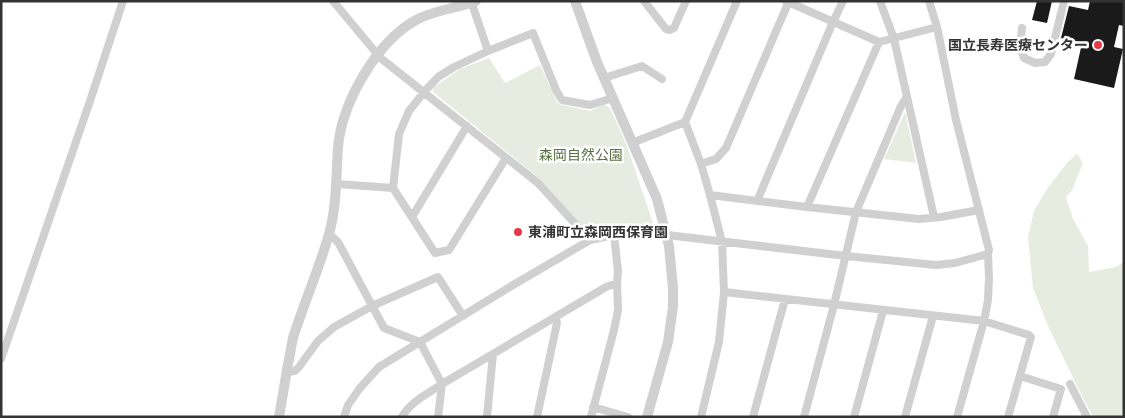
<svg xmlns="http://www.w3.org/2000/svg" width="1125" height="418" viewBox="0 0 1125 418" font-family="'Archivo Narrow','Noto Sans JP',sans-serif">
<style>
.green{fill:#e6ecdf}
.building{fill:#1a1a1a}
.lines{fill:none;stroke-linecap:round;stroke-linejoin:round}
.minor{stroke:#d0d0d0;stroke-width:8}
.tertiary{stroke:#d0d0d0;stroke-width:10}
.poi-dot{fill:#e63946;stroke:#fff;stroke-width:2}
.labels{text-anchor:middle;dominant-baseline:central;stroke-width:5;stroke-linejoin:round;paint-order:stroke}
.poi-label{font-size:14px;font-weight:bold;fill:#333;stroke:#fff;text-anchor:end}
.park-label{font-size:14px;fill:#56703f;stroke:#fff}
</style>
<rect width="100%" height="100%" fill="#fff"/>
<path class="green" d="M489 58 505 83 540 65 558 104 590 111 604 104 610 108 627 146 653 223 648 228 627 227 606 230 590 234 539 178 433 92V88L460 69Z
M905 112 916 163 884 159Z
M1077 154 1083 163 1072 190 1066 197 1073 219 1088 246 1089 272 1116 267 1124 262V417H1093L1078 388 1048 326 1033 288 1028 237 1034 211 1047 189 1067 163Z"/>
<path class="building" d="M1037 1H1052L1047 23 1032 20Z
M1090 1H1124V26L1119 25 1114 47 1123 49 1114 88 1074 79 1082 43 1061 38 1069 6 1088 10Z"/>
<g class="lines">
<path class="minor" d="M333 1 378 55
M471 1 488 51
M644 1 666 29 670 30 674 28 686 1
M737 1 685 122 701 164 710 195 722 242 724 292 984 321 1029 335 1031 337 1008 417
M786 1 879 42
M880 1 894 39 934 217
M929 1 937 27 956 120 989 250 988 254 989 278 988 300 984 321 957 417
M1022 28 1020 46 1024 58 1035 63 1045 62 1051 54 1064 1
M378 56 538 183 590 240
M604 78 642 66 662 79
M632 143 685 122
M506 158 449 250 435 253 393 188 399 134 409 111 424 92 438 77 454 67 488 51 533 33 556 90 562 100 590 105 613 98
M701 164 716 159 726 148 789 1
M337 184 393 188
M710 195 807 207 919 219 941 217 979 210
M757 201 833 22 843 1
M807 207 879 42 937 27
M412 217 467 126
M329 234 338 242 384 328 420 342 442 384 438 417
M1 359 89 104 123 1
M287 372 295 371 299 367 318 341 334 327 372 306 438 277 463 316
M1020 376 1061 389 1053 417
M1070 384 1087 417
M593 407 628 417
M344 417 348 405 360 388 379 367 513 285 590 240 614 235 639 233 667 235 846 256 936 265 955 263 988 254
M402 417C410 402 429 393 442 384L606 287 617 283 618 271 614 235
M487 417 493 354
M537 417 557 323 555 317
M591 417 614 330 618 310 617 283
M701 417 719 342 724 292
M753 417 785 299
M804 417 834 305 856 212 901 106 906 98
M854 417 883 311
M905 417 933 316"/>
<path class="tertiary" d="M575 1 597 62 657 199 669 246 673 288V307L668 342 647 417
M279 417C282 399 285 382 288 364 290 356 291 347 293 338 304 303 319 269 329 234 337 206 336 176 338 147 342 103 377 40 418 19 436 10 457 8 476 1"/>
</g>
<g class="poi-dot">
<circle cx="1098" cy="45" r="5"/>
<circle cx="518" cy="232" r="5"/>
</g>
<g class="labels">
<g class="poi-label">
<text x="1088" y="45">国立長寿医療センター</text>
<text x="528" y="232" text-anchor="start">東浦町立森岡西保育園</text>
</g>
<g class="park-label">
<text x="581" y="155">森岡自然公園</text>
</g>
</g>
<rect width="1125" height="418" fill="none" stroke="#333333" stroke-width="5"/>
</svg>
